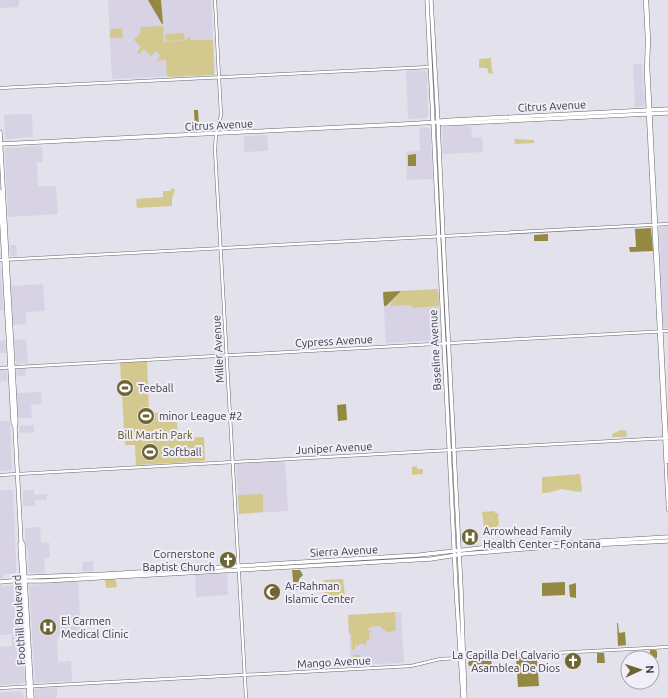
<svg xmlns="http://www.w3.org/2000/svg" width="668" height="698" viewBox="0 0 668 698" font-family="Ubuntu,sans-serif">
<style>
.built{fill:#d7d3e5}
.green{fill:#d3c98f}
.water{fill:#958841}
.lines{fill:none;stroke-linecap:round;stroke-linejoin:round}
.minor-casing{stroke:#68676f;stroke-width:3.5}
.major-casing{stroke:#68676f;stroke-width:4.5}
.minor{stroke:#fff;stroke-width:2.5}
.major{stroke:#fff;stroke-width:3.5}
.labels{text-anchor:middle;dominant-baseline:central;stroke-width:4;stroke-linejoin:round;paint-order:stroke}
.street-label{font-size:11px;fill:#3b3a3e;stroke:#f0eef9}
.poi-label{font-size:11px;fill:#3b3a3e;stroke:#f0eef9;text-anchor:start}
.park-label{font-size:11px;fill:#595019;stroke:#f0eef9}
</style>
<rect width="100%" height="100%" fill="#e3e1eb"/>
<path class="built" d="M0 0H19V7L0 8Z
M108 0H211L215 74 112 79Z
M633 64H641L642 65 645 105 643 107H635Z
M425 70 427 72 428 116 426 118 408 119 406 71Z
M16 114H30L32 116 33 137 7 139 5 138 4 115Z
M471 125 472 138 482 137 483 152 443 154 442 130 445 127Z
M419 127 430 128 433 179 407 180 406 152 420 151Z
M267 135 268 151 244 152V136Z
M42 146 43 162 37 163 38 186H56L58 214 8 217 5 150 6 148Z
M666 226 668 227V328H665L663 326 659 229 660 227Z
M10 245H16L17 256H12L10 255Z
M0 263 4 310 0 311Z
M43 284 45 311 26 312V324L13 325 11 286Z
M438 289 441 338 439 340 386 343 383 292Z
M26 339 28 363 16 364 14 340Z
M5 340 6 353H0V341Z
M26 368V376H16L17 369Z
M0 370 7 371V381L0 382Z
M41 392 42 404 31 405 32 418H18L16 393Z
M0 421H10L12 469 11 470 0 471Z
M34 425V432L20 433 19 426Z
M285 461 288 511 239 514 236 464Z
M0 490H13L16 560V572L14 574H6L3 577 0 578Z
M23 490H34V495L47 494V500H35V506H23Z
M40 527 41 543 49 542 50 558H44L45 573H31L29 572 28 550 25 544V528Z
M93 561V571H83L82 562Z
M227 573 228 595 196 597 195 575Z
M78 581 81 634 57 637 58 662 71 661 72 681 35 683 29 585Z
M18 585 25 683 0 685V647L12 646 11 634 0 635V586Z
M401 612 404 663 351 665 348 615Z
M57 687V698H34L35 689Z
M20 691 23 693 24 698H0V692Z"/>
<path class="green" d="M163 26 164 42 187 40V38L190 37V39L192 40H213L214 75 167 77 166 60 157 61 160 56 157 51 155 52 151 56 144 49 139 54 137 52 141 47 134 40 140 33 141 27Z
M122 28 123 38H110V29Z
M184 33 185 40 166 41 165 34Z
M491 58 492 71 494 73 489 74 487 68H479V59Z
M514 139 534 140V143L515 144Z
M172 188 175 190 172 199V206L137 208 136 199 163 197V191H170Z
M438 289 439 306 413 308 410 305 390 306 392 303 391 302 401 291Z
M147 361 149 413 176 412 178 438 204 437 205 461 136 465 135 445H125L120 362Z
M621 430 627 431 626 437H612V434Z
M417 466V469H423V474L412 475V467Z
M580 474 582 490 581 492C578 492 562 489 561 489 554 491 551 493 542 493V477Z
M263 494V512L239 514 238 495Z
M495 511V513H498L499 524 495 529 484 528 482 512Z
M114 579 116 581 117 587 106 588 105 580Z
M343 579 345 596 324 597 323 582 324 580Z
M395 612 396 631 387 632 379 626 370 627 367 631 368 632 371 629V632L369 633V638H372V639H369L366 642V646L364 644H359V646H356L355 643V649L352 650 351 634H349L348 615Z
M353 655H360L361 664H353Z"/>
<path class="water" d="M148 0H161L163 24H162Z
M194 110H198L199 128H195Z
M416 154V166H408V155Z
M651 228 653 251 630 252 629 247H636L635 229Z
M548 234V241H534V235Z
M401 291 386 306H384L383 292Z
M346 404 347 420 338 421 337 405Z
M292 570H300L303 575 299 579 300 589 294 590Z
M565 582V595L542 596V583Z
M576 583V598L570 597 569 585Z
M617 623H618L619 633 625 632 626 645 618 646Z
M650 650H655L657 651V658H650Z
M597 653H604L605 663H597Z
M543 656 545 659H537L539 686 518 687 516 657Z
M491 659 492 666 485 669 481 665 469 666 468 663 470 660Z"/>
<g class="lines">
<g class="minor-casing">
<path id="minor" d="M215 0 221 115 216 134 215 150 246 698
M645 0 647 41 646 74 668 510
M647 0 649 41 648 64 668 462
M0 88 430 67
M0 260 668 224
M0 368 668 331
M0 475 668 438
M0 688 411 666 440 659 668 647"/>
</g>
<g class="major-casing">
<path id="major" d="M427 0 456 588 463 698
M431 0 438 122 443 236 461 588 465 698
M438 122 442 124 668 113
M0 132 16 422 15 428 21 541 23 544 32 698
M0 144 405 124 438 122 441 121 453 120 668 109
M0 191 13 422 15 427
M21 541 20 544 29 698
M22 580 25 581H44L431 559 463 554 549 547 668 541
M0 582 22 580 25 577H31L107 574 419 555 481 548 668 537"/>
</g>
<use href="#minor" class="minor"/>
<use href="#major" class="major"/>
</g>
<defs>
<g id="stadium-disc" transform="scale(0.9)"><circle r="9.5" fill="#6e6532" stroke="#f0eef9"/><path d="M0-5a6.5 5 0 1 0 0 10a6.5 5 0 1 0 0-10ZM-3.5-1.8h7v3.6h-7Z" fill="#fff"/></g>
<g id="hospital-disc" transform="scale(0.9)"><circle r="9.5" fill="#6e6532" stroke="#f0eef9"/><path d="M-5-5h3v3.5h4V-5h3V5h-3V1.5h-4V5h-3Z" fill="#fff"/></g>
<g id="church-disc" transform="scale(0.9)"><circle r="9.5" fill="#6e6532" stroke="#f0eef9"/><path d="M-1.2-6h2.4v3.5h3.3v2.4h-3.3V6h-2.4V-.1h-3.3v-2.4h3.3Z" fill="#fff"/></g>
<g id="mosque-disc" transform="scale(0.9)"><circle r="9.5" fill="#6e6532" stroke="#f0eef9"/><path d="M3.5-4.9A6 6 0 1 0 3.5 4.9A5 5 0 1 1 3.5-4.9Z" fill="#fff"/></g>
</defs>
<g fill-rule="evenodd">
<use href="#stadium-disc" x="125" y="388"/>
<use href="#stadium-disc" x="146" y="416"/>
<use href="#stadium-disc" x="150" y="452"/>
<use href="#hospital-disc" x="470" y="537"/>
<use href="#church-disc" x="228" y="560"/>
<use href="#mosque-disc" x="272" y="592"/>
<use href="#hospital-disc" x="48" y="627"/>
<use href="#church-disc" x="573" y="661"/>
</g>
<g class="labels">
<g class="street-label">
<text transform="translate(552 106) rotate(-3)">Citrus Avenue</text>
<text transform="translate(219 125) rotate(-3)">Citrus Avenue</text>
<text transform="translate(334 341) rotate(-3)">Cypress Avenue</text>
<text transform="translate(218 349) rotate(-93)">Miller Avenue</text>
<text transform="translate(435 350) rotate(-93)">Baseline Avenue</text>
<text transform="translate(334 448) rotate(-3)">Juniper Avenue</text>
<text transform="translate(344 551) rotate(-3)">Sierra Avenue</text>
<text transform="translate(19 620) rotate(-93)">Foothill Boulevard</text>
<text transform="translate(334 662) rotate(-3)">Mango Avenue</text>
</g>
<g class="poi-label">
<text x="138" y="388">Teeball</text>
<text x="159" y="416">minor League #2</text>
<text x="163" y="452">Softball</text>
<text x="483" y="531">Arrowhead Family<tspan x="483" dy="13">Health Center - Fontana</tspan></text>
<text x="215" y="554" text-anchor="end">Cornerstone<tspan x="215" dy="13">Baptist Church</tspan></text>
<text x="285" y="586">Ar-Rahman<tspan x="285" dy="13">Islamic Center</tspan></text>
<text x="61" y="621">El Carmen<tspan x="61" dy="13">Medical Clinic</tspan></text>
<text x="560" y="655" text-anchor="end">La Capilla Del Calvario<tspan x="560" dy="13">Asamblea De Dios</tspan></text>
</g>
<g class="park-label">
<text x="155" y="435">Bill Martin Park</text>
</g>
</g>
<g transform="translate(640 670) rotate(87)"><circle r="19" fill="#f0eef9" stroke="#a8a6ae"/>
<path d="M0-3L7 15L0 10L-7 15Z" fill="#6e6532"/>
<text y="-6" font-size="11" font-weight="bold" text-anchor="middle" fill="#3b3a3e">N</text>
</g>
</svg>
